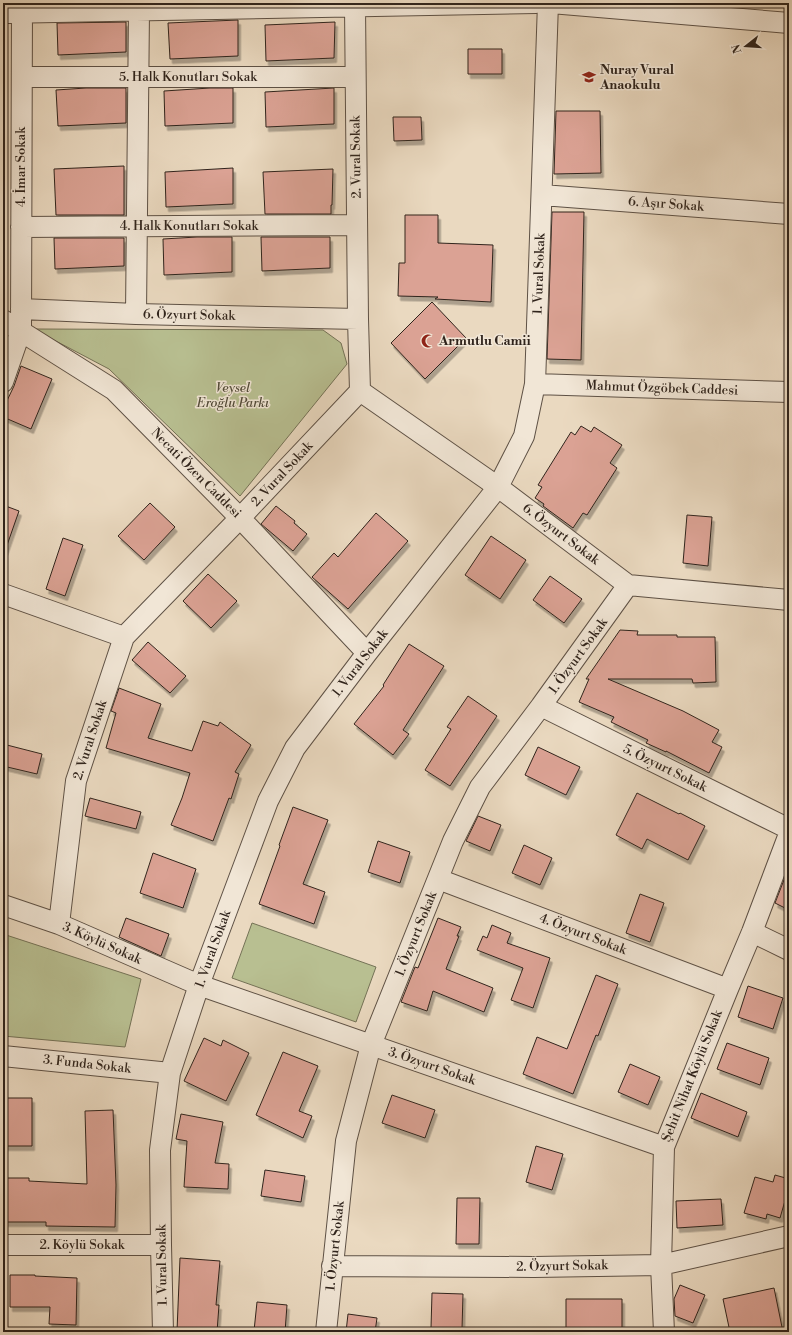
<svg xmlns="http://www.w3.org/2000/svg" width="792" height="1335" viewBox="0 0 792 1335" font-family="'Libre Bodoni',serif">
<style>
.green{fill:#b8bf91;stroke:#747256}
.building{fill:#dba294;stroke:#30241c;filter:url(#shadow)}
.lines{fill:none;stroke-linecap:round;stroke-linejoin:round}
.minor-casing{stroke:#5e5145;stroke-width:22}
.minor{stroke:#f1e6d6;stroke-width:20}
.labels{text-anchor:middle;dominant-baseline:central;stroke-width:3;stroke-linejoin:round;paint-order:stroke}
.poi-label{font-size:13px;font-weight:bold;fill:#30241c;stroke:#f1e6d6;text-anchor:start}
.street-label{font-size:13px;fill:#30241c;stroke:#f1e6d6}
.park-label{font-size:13px;font-style:italic;fill:#524b39;stroke:#f1e6d6}
</style>
<defs>
<filter id="shadow"><feDropShadow dx="2.5" dy="4.5" stdDeviation="0" flood-color="#0004"/></filter>
</defs>
<rect width="100%" height="100%" fill="#ead9c0"/>
<filter id="stains"><feTurbulence type="fractalNoise" baseFrequency=".005" numOctaves="4"/><feColorMatrix values="0 0 0 0 .2 0 0 0 0 .09 0 0 0 0 .02 0 0 0 .5 -.17"/></filter>
<radialGradient id="worn" r=".72"><stop offset=".6" stop-color="#630" stop-opacity="0"/><stop offset="1" stop-color="#630" stop-opacity=".3"/></radialGradient>
<path class="green" d="M33 329 323 330 341 343 347 364 240 496 109 369Z
M252 923 376 967 356 1022 232 978Z
M3 934 141 979 125 1047 3 1036Z"/>
<path class="building" d="M238 20V56L170 59 168 23Z
M126 22V52L58 55 57 23Z
M335 22 334 58 266 61 265 25Z
M468 49H502V74H468Z
M86 88H126V123L58 126 56 90Z
M210 88H233V123L165 126 164 91Z
M334 88V124L266 127 265 92Z
M556 111H600L601 173 554 174Z
M393 117H421L422 140 394 141Z
M124 166V215H56L54 169Z
M233 168V204L166 207 165 172Z
M333 169 332 205H331V214H265L263 172Z
M552 212H584L581 360 547 359Z
M405 215H438V243L493 245 491 302 435 299 438 297 398 296 399 263H405Z
M197 237H232V272L164 275 163 239Z
M261 237H330V268L262 271Z
M54 238H124V266L55 269Z
M432 302 466 338 425 379 391 343Z
M21 366 52 379 31 429 3 417V409L14 386Z
M581 426 591 432 594 427 622 445 610 463 617 468 587 515 583 513 573 528 543 506 544 504 535 498 542 487 538 485 571 432 575 435Z
M150 503 175 527 144 560 118 536Z
M3 505 19 511 5 551 3 550Z
M276 506 295 521 294 523 307 534 293 551 261 524Z
M376 513 408 541 348 609 312 577 334 553 338 557Z
M687 515 712 517 708 566 683 563Z
M491 536 526 560 500 599 465 575Z
M63 538 83 545 65 596 46 589Z
M208 574 237 601 211 628 183 601Z
M550 576 582 599 564 623 533 600Z
M620 630 638 631 637 635H677V637H715L716 682 693 683 692 679H608L683 711 719 730 712 742 722 747 709 773 666 751V752L646 743 648 740 611 722 614 717 579 702 589 679H586Z
M148 642 186 676 170 693 132 660Z
M409 644 444 666 403 730 409 734 393 755 354 724 384 686 383 685Z
M119 688 161 704 148 738 192 751 203 721 218 726 220 722 251 745 235 772 239 774 231 799 229 798 213 841 171 825 182 798 190 773 106 748 116 713 111 711Z
M468 696 497 716 450 786 425 770 451 729 447 727Z
M3 744 42 754 37 774 3 766Z
M538 747 580 767 566 795 525 775Z
M637 793 679 814 680 813 705 826 688 860 647 839 642 849 616 835Z
M90 798 141 812 136 829 85 816Z
M293 807 328 820 303 884 325 892 314 924 259 904 280 846 279 845Z
M478 816 501 825 490 851 466 841Z
M378 841 410 852 400 883 368 872Z
M524 845 552 858 540 885 512 873Z
M153 853 196 869 183 908 140 893Z
M789 867V910L775 903Z
M640 894 664 903 650 942 626 933Z
M126 918 169 934 161 956 119 937Z
M438 918 461 927 457 936H459L446 969 493 988 484 1012 433 991 427 1011 401 1002 415 967 418 968Z
M492 925 511 933 507 943 550 958 533 1008 511 1000 523 968 477 950 483 936 487 938Z
M596 975 618 984 598 1036 596 1035 573 1094 523 1074 537 1037 567 1049Z
M748 986 783 998 773 1029 738 1017Z
M204 1038 221 1046 223 1040 249 1053 226 1101 184 1081Z
M727 1043 769 1058 760 1085 717 1069Z
M283 1052 318 1066 299 1111 312 1116 303 1138 256 1115Z
M630 1064 660 1077 648 1105 618 1092Z
M701 1093 747 1112 738 1137 691 1118Z
M392 1095 435 1110 425 1138 382 1123Z
M4 1098H32V1146H4Z
M113 1110 116 1185 115 1227 46 1226V1222H4V1178H29V1181L87 1184 85 1111Z
M181 1114 223 1122 215 1163 229 1164 228 1189 184 1187 187 1141 176 1139Z
M536 1146 563 1154 552 1190 526 1182Z
M265 1170 305 1176 301 1202 261 1196Z
M775 1175 789 1179V1187L780 1218 767 1214 766 1219 744 1213 755 1177 773 1182Z
M457 1198H480L479 1244H456Z
M721 1199 723 1225 677 1228 676 1201Z
M180 1258 220 1261 216 1305H219L217 1332 177 1331Z
M10 1275H35V1276L77 1278 76 1325 49 1324 50 1307H10Z
M680 1285 705 1295 693 1323 675 1316 674 1299Z
M774 1288 783 1332H730L723 1299Z
M432 1293 463 1294 462 1329 431 1328Z
M566 1299H622V1329H566Z
M257 1302 287 1305 285 1332 254 1331Z
M348 1314 377 1318 375 1332H346Z"/>
<g class="lines">
<g class="minor-casing">
<path id="minor" d="M551 3 789 23
M3 13 536 3
M22 77H355
M542 195 789 214
M21 227 357 225
M21 309 136 314 358 319
M136 314 139 10
M3 320 114 390 240 518 367 653
M3 382 21 330 22 3
M535 384 789 392
M360 391 498 487 628 585 789 600
M3 594 124 637
M541 706 789 829
M438 879 728 989
M3 905 59 924 199 985 664 1147
M59 924 76 781 124 637 240 518 360 391 358 319 355 6
M752 932 789 950
M3 1056 170 1073
M3 1245H161
M332 1266 534 1267 661 1265 789 1236
M163 1332 161 1245 160 1150 170 1073 199 985 268 801 295 748 367 653 498 487 524 436 535 384 548 3
M326 1332 346 1141 371 1045 453 841 480 787 541 706 628 585
M664 1332 661 1265 664 1147 728 989 752 932 789 834"/>
</g>
<use href="#minor" class="minor"/>
</g>
<defs>
<g id="school-bare" transform="scale(1.08)"><path d="M0-5L7-2L0 1L-7-2ZM-4 1L0 2.5L4 1V4Q0 6-4 4Z" fill="#8f2418" stroke="#f1e6d6" stroke-width="2.5" paint-order="stroke"/></g>
<g id="mosque-bare" transform="scale(1.08)"><path d="M3.5-4.9A6 6 0 1 0 3.5 4.9A5 5 0 1 1 3.5-4.9Z" fill="#8f2418" stroke="#f1e6d6" stroke-width="2.5" paint-order="stroke"/></g>
</defs>
<g fill-rule="evenodd">
<use href="#school-bare" x="589" y="77"/>
<use href="#mosque-bare" x="428" y="341"/>
</g>
<g class="labels">
<g class="poi-label">
<text x="600" y="70">Nuray Vural<tspan x="600" dy="15">Anaokulu</tspan></text>
<text x="439" y="341">Armutlu Camii</text>
</g>
<g class="street-label">
<text x="188" y="77">5. Halk Konutları Sokak</text>
<text transform="translate(356 157) rotate(-91)">2. Vural Sokak</text>
<text transform="translate(21 167) rotate(-90)">4. İmar Sokak</text>
<text transform="translate(666 204) rotate(4)">6. Aşır Sokak</text>
<text x="189" y="226">4. Halk Konutları Sokak</text>
<text transform="translate(539 274) rotate(-88)">1. Vural Sokak</text>
<text transform="translate(189 315) rotate(1)">6. Özyurt Sokak</text>
<text transform="translate(662 388) rotate(2)">Mahmut Özgöbek Caddesi</text>
<text transform="translate(196 473) rotate(45)">Necati Özen Caddesi</text>
<text transform="translate(282 474) rotate(-47)">2. Vural Sokak</text>
<text transform="translate(561 534) rotate(37)">6. Özyurt Sokak</text>
<text transform="translate(578 656) rotate(-54)">1. Özyurt Sokak</text>
<text transform="translate(360 663) rotate(-52)">1. Vural Sokak</text>
<text transform="translate(90 740) rotate(-72)">2. Vural Sokak</text>
<text transform="translate(665 768) rotate(26)">5. Özyurt Sokak</text>
<text transform="translate(416 934) rotate(-68)">1. Özyurt Sokak</text>
<text transform="translate(583 934) rotate(21)">4. Özyurt Sokak</text>
<text transform="translate(102 943) rotate(24)">3. Köylü Sokak</text>
<text transform="translate(213 949) rotate(-70)">1. Vural Sokak</text>
<text transform="translate(87 1064) rotate(6)">3. Funda Sokak</text>
<text transform="translate(432 1066) rotate(19)">3. Özyurt Sokak</text>
<text transform="translate(692 1076) rotate(-68)">Şehit Nihat Köylü Sokak</text>
<text x="82" y="1245">2. Köylü Sokak</text>
<text transform="translate(335 1246) rotate(-84)">1. Özyurt Sokak</text>
<text transform="translate(162 1265) rotate(-91)">1. Vural Sokak</text>
<text transform="translate(562 1266) rotate(-1)">2. Özyurt Sokak</text>
</g>
<g class="park-label">
<text x="233" y="388">Veysel<tspan x="233" dy="15">Eroğlu Parkı</tspan></text>
</g>
</g>
<rect width="792" height="1335" fill="none" stroke="#ead9c0" stroke-width="16"/>
<rect x="4" y="4" width="784" height="1327" fill="none" stroke="#30241c" stroke-width="2"/>
<rect x="8" y="8" width="776" height="1319" fill="none" stroke="#30241c"/>
<g transform="translate(746 46) rotate(253)" stroke="#f1e6d6" stroke-width="3" paint-order="stroke">
<path d="M0-3L7 15L0 10L-7 15Z" fill="#30241c"/>
<text y="-6" font-size="11" font-weight="bold" text-anchor="middle" fill="#30241c">N</text>
</g>
<rect width="100%" height="100%" filter="url(#stains)"/>
<rect width="100%" height="100%" fill="url(#worn)"/>
</svg>
